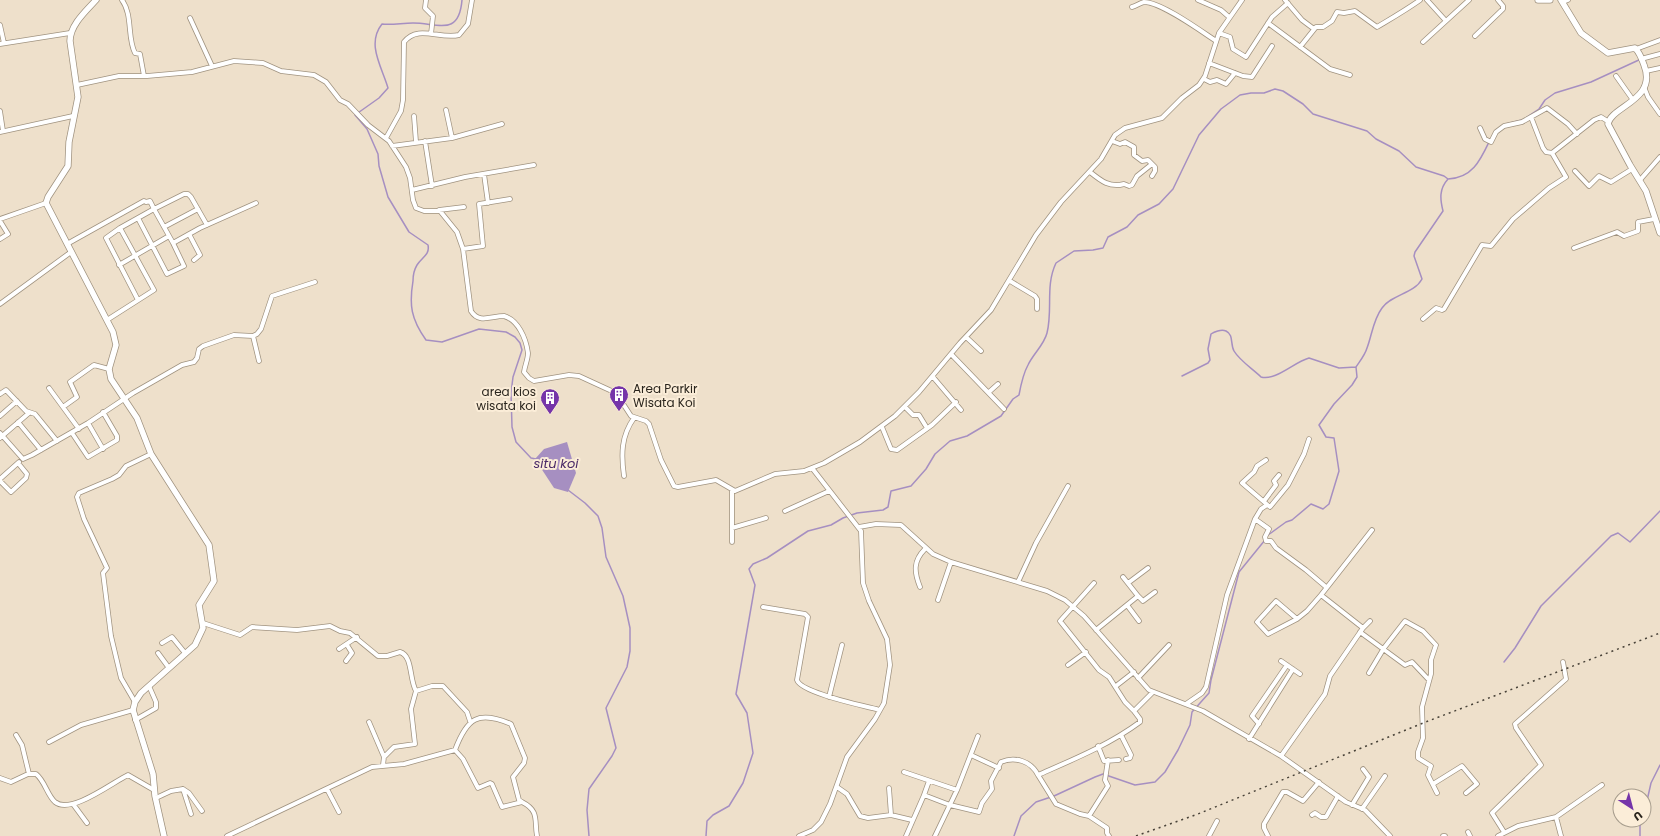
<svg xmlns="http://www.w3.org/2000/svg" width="1660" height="836" viewBox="0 0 1660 836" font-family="Poppins,sans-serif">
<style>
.water{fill:#a68fc1}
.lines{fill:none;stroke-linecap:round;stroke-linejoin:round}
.stream{stroke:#a68fc1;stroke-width:1.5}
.street-casing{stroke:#a09380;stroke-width:5.5}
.secondary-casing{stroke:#a09380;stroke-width:7}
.street{stroke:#fff;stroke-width:4}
.secondary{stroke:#fff;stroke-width:5.5}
.rail{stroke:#494339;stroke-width:1.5;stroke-dasharray:2 4;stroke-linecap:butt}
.labels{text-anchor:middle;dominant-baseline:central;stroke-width:4;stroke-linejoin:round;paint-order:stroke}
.poi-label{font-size:12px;fill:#2a251d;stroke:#fbedd8;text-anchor:start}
.water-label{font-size:13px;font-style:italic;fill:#4b2b68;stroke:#fbedd8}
</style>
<rect width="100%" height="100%" fill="#eee0cb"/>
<path class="water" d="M567 442 576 473 568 492 554 488 535 459 544 449Z"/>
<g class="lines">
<path class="stream" d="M462 0C459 37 438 23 413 23 402 23 393 25 382 24 366 44 382 67 388 88L379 98 355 115 367 129 378 154 379 166 388 197 409 232 428 245C430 255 422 257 417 265 414 270 413 275 413 281 409 305 411 319 426 340L442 342 479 329 506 332 515 337 520 343 522 350 513 377 511 393 512 427 516 442 531 458 536 459
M1527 117 1539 109 1545 100 1555 93 1591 82 1641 59
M1506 124 1522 120
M1182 376 1208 363 1210 360 1208 349 1211 334C1214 332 1221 329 1226 331 1234 335 1230 344 1234 351 1240 361 1253 369 1261 377 1276 381 1294 362 1309 358L1339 368 1356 367C1360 361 1365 355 1367 348 1372 335 1373 320 1382 308 1392 294 1414 294 1422 279L1414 256 1415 252 1443 211C1440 199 1439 189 1448 179 1472 178 1480 161 1489 142
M568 490 585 503 598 516 602 528 606 557 623 596 630 628V651L627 667 606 708 616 748 612 756 589 789 587 810 589 836
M1268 535 1286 522 1292 520 1311 504 1323 509 1329 504 1339 471 1334 438 1326 437 1319 425 1334 404 1352 385 1357 377 1356 367
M1504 662 1515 648 1541 606 1611 536 1618 533 1630 542 1660 511
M1644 814 1651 783 1660 765
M706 836 707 821 713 815 729 806 743 783 753 753 747 713 736 694 755 585 749 569 753 564 767 558 808 531 831 525 843 518 857 513 883 510 888 507 891 491 911 486 926 469 935 454 950 441 967 436 1001 416 1013 399 1019 395C1021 384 1023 374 1028 365 1033 354 1044 345 1047 333 1053 309 1045 286 1056 263L1074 251 1093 250 1103 248 1108 237 1127 227 1138 215 1159 204 1173 189 1199 135 1221 109 1240 95 1251 93H1264L1275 89 1283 91 1303 104 1313 114 1367 131 1376 139 1399 151 1416 167 1444 176 1448 179
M1014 836 1021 816 1036 802 1054 796 1095 777 1103 774 1135 785 1155 782 1165 772 1178 750 1190 725 1192 712 1209 693 1211 680 1239 572 1265 540
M1640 836V826L1642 820"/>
<g class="street-casing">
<path id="street" d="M122 0C133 15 127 38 135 53L140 54 144 76
M426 0 425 8 433 16 431 34
M1198 0 1221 10 1229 17
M1285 0 1302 20 1314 29
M1427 0 1446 21
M1563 2 1568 0
M1132 7C1136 6 1140 3 1144 2 1161 2 1201 31 1216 41
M190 18 212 66
M1268 23 1330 69 1350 75
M0 25 4 43
M1219 33 1230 37 1233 49 1246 57 1272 17 1288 3
M1475 36 1503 9V6L1498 0
M1423 42 1469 0
M0 44 70 33
M1300 47 1316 27H1323L1332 21 1337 12 1344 13 1355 11 1377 27C1392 18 1406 10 1420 0
M1636 49 1660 40
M1641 59 1660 54
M1209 63 1243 76 1252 77 1272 46
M1646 71 1660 68
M1616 76 1633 100
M1204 79 1210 82 1217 80 1226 84 1235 73
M77 85 119 76H147L192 72 234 61 263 63 281 71 314 75 326 82 340 100 348 104 368 125 389 141 406 167 410 178 413 200 416 208 424 211H440L457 232 463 249 471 311C479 324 491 316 504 316 518 320 526 338 528 353 528 359 525 365 524 372L529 378 534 381 569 375 579 376 616 393 631 416 646 421 649 424 661 460 674 486 678 487 716 480 735 491 775 474 804 471 824 463 860 442 895 416 919 392 960 343 991 310 1036 235 1061 202 1101 159 1115 135 1125 128 1162 118 1182 98 1199 85 1205 76 1219 33 1242 0
M1644 87 1648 97 1660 114
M446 110 452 138
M0 111 3 131
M414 116 416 142
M1531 117 1543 148 1546 152 1552 153
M1480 128 1485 139 1491 142 1496 132 1504 126 1522 122 1547 108 1568 124 1577 134
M0 132 73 116
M386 138 401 111 403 100 404 42C418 24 440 40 459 35L468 24 472 0
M425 141 432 186
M1112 141 1120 144 1125 142 1134 147V155L1142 161 1148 160 1155 167V171L1152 176
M392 146 452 138 502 124
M1575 171 1589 186 1599 176 1611 182 1632 169
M1090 172C1101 181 1110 188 1124 184L1129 186 1132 185 1137 176 1152 164
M484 174 488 203
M1640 180 1660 157
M412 190 465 177 534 165
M439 210 464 207
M138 218 167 274 184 266 173 243
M0 219 46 203
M0 221 8 234 0 239
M164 227 198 209
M120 228 106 238 138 300
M189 234 200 255 194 260
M67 244 144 201 146 202 150 201 154 209 184 194H188L191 197 207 225
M1574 248 1617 232 1624 236 1638 231V222L1654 219
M463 249 483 246 479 204 510 199
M119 265 169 236
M1010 281 1035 296 1037 299V309
M0 304 71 252
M1423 319 1436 308 1442 310 1444 309 1482 245 1491 246 1513 219 1549 188 1566 177 1552 153 1594 120 1601 117 1609 122
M107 320 154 290 120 228 154 209 173 243 200 228 256 203
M253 336 259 361
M966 337 981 351
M951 354 1004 409
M933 377 961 410
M49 388 79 429
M989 392 998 384
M0 394 6 390 26 411 35 414 57 441
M63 407 77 397 70 382 94 365 109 369
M905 407 913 415H919L927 428
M0 416 17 401
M18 422 41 450
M88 423 103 449
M882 427 891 449 897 450 932 425 956 402
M0 433 23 459 32 455 88 423 133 393 182 365 194 362 197 358 199 349 203 346 234 335 253 336 257 334 261 329 272 296 315 282
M72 433 88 457 117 440V436L103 412
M0 438 29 413
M1266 460 1257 466 1254 472 1242 483 1270 507 1288 485 1304 454 1309 439
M624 476C621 455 621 436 634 418
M0 479 19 462
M0 481 11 492 26 478 27 474 18 463
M1264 501 1276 485 1274 481 1279 475
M785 511 829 491
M1255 519 1269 529 1265 537 1266 541H1271L1276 548 1306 570 1326 587
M859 527 876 524 901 525 933 554 951 562 1047 591 1065 600 1084 616 1149 690 1203 711 1281 756 1346 802 1365 810 1390 836
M732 528 766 518
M732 542V491
M1018 582 1036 543 1068 486
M1094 583 1060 621 1099 670 1109 677 1125 702 1134 711
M1128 583 1148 568
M920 587C914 572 913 561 925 549
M1138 596 1143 601 1155 592
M938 600 951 562
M1127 605 1139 621
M763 607 805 614 808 617 797 680C801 693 865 706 880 710
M1297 619 1276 601 1257 622 1268 634 1297 619 1307 611 1321 595
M203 623 240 635 252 627 297 630 330 626 340 631 350 633 378 656H387L400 652C413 656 409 679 416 691L432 686H443L467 712 470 721
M1363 628 1370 621
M1096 630 1138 596 1123 577
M1360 632 1405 665 1412 662 1429 680
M162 643 172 637 185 653
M339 649 357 637
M158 653 169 668
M346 661 352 653 347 645
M1281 661 1300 674
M1068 665 1086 652
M1369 673 1384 648 1405 621 1423 631 1436 645 1431 660V674L1422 707 1423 738 1418 752V758L1431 766 1428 775 1437 793
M1138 678 1169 645
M1116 686 1134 672
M829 697 842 645
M135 702 121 678 111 636 103 573 107 568 84 519 77 497 79 493 112 479 119 475 126 466 151 454
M1186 704 1202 693 1206 687 1227 595 1255 519 1261 509 1267 505
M135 720 156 708V702L149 686
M369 722 384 757 383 765
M1259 724 1252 716 1287 665
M16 735 22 745 29 774
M1121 735 1131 755 1130 758 1126 759
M1249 739 1293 669
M49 742 81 725 133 710
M1098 746 1104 761 1119 760
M455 750C467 718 478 710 511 724L525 758 524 763 513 777 519 800 522 802
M971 755 999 768
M1281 756 1325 694 1330 676 1363 628 1321 595 1372 530
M384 757 394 747 415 744 411 709 416 691
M904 772 957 790
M1038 775 1056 804 1080 814 1089 816 1107 828V833L1109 836
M0 778 11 782 28 774H36C45 781 47 795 55 802 71 815 113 782 128 775L154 790
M1433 784 1462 766 1477 784 1466 793
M837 787 847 794 860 816 868 818 891 815 912 820
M889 788 891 815
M183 789 189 793 202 811
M327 789 339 812
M924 795 929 781
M156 798 171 791 183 789 191 814
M73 804 87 823
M1352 805 1369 777 1363 769
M1362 809 1385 776
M1312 815 1315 813 1321 817H1326L1338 796
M1089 816 1108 786 1105 780 1108 760
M1556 817 1561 836
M1468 832 1470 836
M1504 832 1492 813 1541 765 1516 728 1515 724 1566 679 1563 662
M227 836 372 767 404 764 455 750 463 759 478 788 490 783 492 784 502 807 522 802C540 811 534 821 537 836
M799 836 813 830 821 822 830 804 847 757 875 719 884 703 890 665 887 639 869 601 863 583 861 531 812 468
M906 836 924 795 950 805 979 812 982 803 992 789 991 781 1001 762C1015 756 1031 761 1038 775 1072 760 1109 745 1140 722V719L1134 711 1153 692
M935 836 957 790 978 736
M1209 836 1217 821
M1268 836 1264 828V824L1283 792H1287L1303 801 1319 782
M1443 836H1445
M1498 836 1518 826 1556 817 1602 785"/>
</g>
<g class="secondary-casing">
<path id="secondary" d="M96 0C86 11 70 25 70 41L78 97 69 142 68 166 48 197 46 203 113 332 116 345 109 369 111 379 137 418 151 454 209 545 214 581 199 605 203 628 195 645 141 693 135 702 133 710 153 774 155 796 164 836
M1538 0H1550
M1561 0 1581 33 1608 53 1635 48C1639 52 1642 59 1644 65 1658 100 1611 106 1608 124L1630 165 1646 191 1660 233"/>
</g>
<use href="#street" class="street"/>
<use href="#secondary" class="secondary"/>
<path class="rail" d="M1136 836 1198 814 1423 723 1660 633"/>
</g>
<defs>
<g id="building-pin" transform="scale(1)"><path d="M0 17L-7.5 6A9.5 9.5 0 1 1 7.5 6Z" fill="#7534a9" stroke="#fbedd8"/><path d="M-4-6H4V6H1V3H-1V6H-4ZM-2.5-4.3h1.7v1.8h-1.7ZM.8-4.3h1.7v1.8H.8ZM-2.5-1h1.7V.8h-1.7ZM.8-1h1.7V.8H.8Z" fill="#fff"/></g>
</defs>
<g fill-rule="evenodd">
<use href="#building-pin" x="619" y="395"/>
<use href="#building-pin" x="550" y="398"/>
</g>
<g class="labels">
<g class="poi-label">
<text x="633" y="388">Area Parkir<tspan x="633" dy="14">Wisata Koi</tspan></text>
<text x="536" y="391" text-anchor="end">area kios<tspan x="536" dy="14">wisata koi</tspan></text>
</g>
<g class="water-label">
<text x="556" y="463">situ koi</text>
</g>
</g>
<g transform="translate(1632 808) rotate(144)"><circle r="19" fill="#fbedd8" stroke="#a79d8d"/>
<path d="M0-3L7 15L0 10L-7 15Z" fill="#7534a9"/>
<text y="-6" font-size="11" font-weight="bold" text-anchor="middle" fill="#2a251d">U</text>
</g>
</svg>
